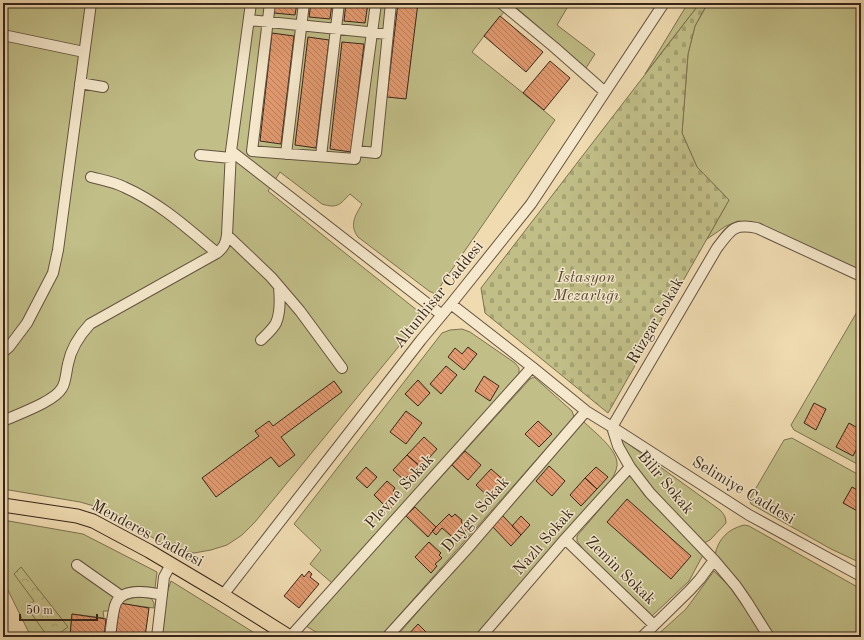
<svg xmlns="http://www.w3.org/2000/svg" width="864" height="640" viewBox="0 0 864 640" font-family="'Old Standard TT',serif">
<style>
.grass{fill:#c1be87;stroke:#7c7251}
.forest{fill:url(#forest-crowns);stroke:#7c7251}
.cemetery{fill:url(#cemetery-stones);stroke:#7c7251}
.building{fill:url(#building-back-hatch);stroke:#36261b}
.lines{fill:none;stroke-linecap:round;stroke-linejoin:round}
.minor-casing{stroke:#645340;stroke-width:12}
.major-casing{stroke:#36261b;stroke-width:15}
.minor{stroke:#f5e8cc;stroke-width:10}
.major{stroke:#f0dbb1;stroke-width:13}
.labels{text-anchor:middle;dominant-baseline:central;stroke-width:3;stroke-linejoin:round;paint-order:stroke}
.park-label{font-size:16px;font-style:italic;fill:#594c36;stroke:#f5e8cc}
.street-label{font-size:16px;fill:#36261b;stroke:#f5e8cc}
</style>
<defs>
<pattern id="forest-crowns" width="20" height="18" patternUnits="userSpaceOnUse"><rect width="20" height="18" fill="#c1be87"/><path d="M2 6a3 3 0 1 1 6 0M12 15a3 3 0 1 1 6 0" fill="none" stroke="#a6a374"/></pattern>
<pattern id="cemetery-stones" width="16" height="16" patternUnits="userSpaceOnUse"><rect width="16" height="16" fill="#c1be87"/><path d="M2 7V4a2 2 0 0 1 4 0v3zM10 15v-3a2 2 0 0 1 4 0v3z" fill="#a6a374"/></pattern>
<pattern id="building-back-hatch" width="6" height="6" patternUnits="userSpaceOnUse"><rect width="6" height="6" fill="#e39a70"/><path d="M-1 5l2 2M0 0l6 6M5-1l2 2" fill="none" stroke="#b97d5b"/></pattern>
</defs>
<rect width="100%" height="100%" fill="#f0dbb1"/>
<filter id="stains"><feTurbulence type="fractalNoise" baseFrequency=".005" numOctaves="4"/><feColorMatrix values="0 0 0 0 .2 0 0 0 0 .09 0 0 0 0 .02 0 0 0 .5 -.17"/></filter>
<radialGradient id="worn" r=".72"><stop offset=".6" stop-color="#630" stop-opacity="0"/><stop offset="1" stop-color="#630" stop-opacity=".3"/></radialGradient>
<path class="grass" d="M3 3H494L504 12 484 36 472 52 523 93 555 120 435 294 429 291 358 237C349 225 355 216 362 204L350 194C340 204 338 209 322 204L280 172 268 191 340 249 418 311 420 317 418 323 255 522 242 535 227 545 211 550 194 553 169 547 101 508 80 502 3 489Z
M511 3H570L557 25 595 54 586 68Z
M688 3H700L645 74Z
M704 3H861V272L756 224 738 221 726 226 707 239 729 200 697 167 682 133 688 54 695 26 707 5Z
M861 305V466L794 430 791 425Z
M462 329 470 332 515 363 519 368V374L332 583 310 564 321 550 294 524 442 333 450 330Z
M534 377 572 411 574 417 380 637H324L306 626 530 379Z
M583 421C594 432 619 450 617 466 616 473 612 478 609 484L475 637H396Z
M620 438 720 510C724 514 726 517 726 523L710 540 704 543 674 513 644 478 631 461Z
M792 438 861 476V563L831 549 751 504 749 500 784 440Z
M630 474 645 496 703 555 689 581 652 616 585 552 577 541V536Z
M3 520 83 534 157 572 155 588C141 586 128 584 117 594 111 600 109 602 110 611H103L104 618 72 614 70 636 77 637H31L3 580Z
M744 525 749 526 861 589V637H773L715 555C718 539 728 529 744 525Z
M714 571 729 586 744 606 763 637H655L686 609Z
M171 581 261 637H161C163 618 164 599 171 581Z
M136 597 151 598 154 603V608L120 604 115 637 118 604 125 600Z"/>
<path class="forest" d="M21 567 68 627 54 637H48L26 606 34 601 14 574Z"/>
<path class="cemetery" d="M700 3H704L707 4 695 26 688 54 682 133 697 167 729 200 608 413 485 313 481 288Z"/>
<path class="building" d="M275 3H297L295 15 274 13Z
M311 3H332L330 19 309 17Z
M346 3H368L365 23 344 21Z
M398 3H418L406 99 387 97Z
M500 16 543 52 526 72 484 36Z
M272 33 294 36 281 144 260 141Z
M308 37 329 40 316 148 295 145Z
M342 42 364 44 351 152 330 149Z
M550 61 570 78 544 110 523 93Z
M468 347 477 354 464 370 448 357 455 348 462 354Z
M446 366 457 375 441 394 430 384Z
M484 376 499 386 490 401 475 391Z
M418 380 430 393 418 406 405 394Z
M334 381 342 392 281 437 295 455 279 467 271 457 216 497 202 478 259 436 255 431 269 421 273 426Z
M814 403 826 409 816 430 804 423Z
M406 411 422 423 406 444 390 432Z
M538 421 552 434 539 447 525 434Z
M849 423 861 430V440L853 456 836 447Z
M424 437 437 449 421 467 407 455Z
M465 451 481 465 468 480 452 465Z
M407 455 421 467 410 478 408 476 404 480 393 470Z
M549 466 565 481 552 496 536 481Z
M366 467 377 477 367 488 356 478Z
M596 467 608 477 597 489 585 478Z
M491 469 507 483 501 489 500 487 496 492 499 494 493 501 476 485Z
M585 478 597 489 581 506 570 495Z
M387 481 395 488 393 491 398 496 394 500 396 502 389 510 374 495Z
M852 487 861 492V513L843 503Z
M627 499 691 556 671 579 607 522Z
M415 507 436 527 428 537 406 516Z
M449 514 452 517 455 514 462 520 461 522 468 528 457 541 442 528 436 535 432 531Z
M502 515 521 535 511 546 492 526Z
M521 516 530 525 521 535 512 526Z
M429 542 441 553 439 555 442 558 435 564 437 566 431 573 415 557Z
M309 571 312 574 310 577 319 584 299 608 284 596 302 574 304 577Z
M120 603 149 608 145 637H115Z
M72 614 106 619 104 637H77L70 636Z
M418 624 431 637H406Z"/>
<g class="lines">
<g class="minor-casing">
<path id="minor" d="M251 3 231 151 442 315
M270 3 252 151 355 159 356 151
M376 3 356 151 376 153 391 3
M501 3 554 47 605 92
M249 20 387 34
M3 35 84 52
M80 83 103 87
M286 154 304 3
M200 155 231 158
M321 156 339 3
M91 177C102 180 114 182 124 187 160 203 187 228 217 253
M227 235 271 277 300 311 342 368
M861 276 757 228C733 223 731 230 717 248L612 427 749 515 861 576
M451 304 532 367 586 411 612 427 618 446 630 467 650 493 714 560 736 586 747 602 769 637
M261 340C266 335 273 329 276 323 281 312 280 298 279 287
M3 352 9 347 27 323 53 273 58 250 91 3
M3 421C18 414 54 402 62 388 66 382 66 372 68 364 71 348 79 336 90 324L217 253C223 248 226 244 227 235L231 151
M565 539 654 625
M77 565 121 596
M223 595 421 340 451 304 531 204 664 3
M110 637C111 629 113 609 116 603 123 587 149 592 162 595
M157 637 164 577 171 564
M290 637 532 367
M387 637 467 549 586 411
M481 637 565 539 630 467
M642 637 690 590 700 579 714 560"/>
</g>
<g class="major-casing">
<path id="major" d="M3 505 77 516 93 521 149 551 223 595 290 637"/>
</g>
<use href="#minor" class="minor"/>
<use href="#major" class="major"/>
</g>
<g class="labels">
<g class="park-label">
<text x="586" y="278">İstasyon<tspan x="586" dy="18">Mezarlığı</tspan></text>
</g>
<g class="street-label">
<text transform="translate(439 295) rotate(-51)">Altunhisar Caddesi</text>
<text transform="translate(656 321) rotate(-60)">Rüzgar Sokak</text>
<text transform="translate(665 483) rotate(50)">Bilir Sokak</text>
<text transform="translate(743 491) rotate(31)">Selimiye Caddesi</text>
<text transform="translate(400 492) rotate(-48)">Plevne Sokak</text>
<text transform="translate(476 515) rotate(-49)">Duygu Sokak</text>
<text transform="translate(147 534) rotate(28)">Menderes Caddesi</text>
<text transform="translate(544 542) rotate(-49)">Nazlı Sokak</text>
<text transform="translate(620 571) rotate(44)">Zemin Sokak</text>
</g>
</g>
<rect width="864" height="640" fill="none" stroke="#f0dbb1" stroke-width="16"/>
<rect x="4" y="4" width="856" height="632" fill="none" stroke="#36261b" stroke-width="2"/>
<rect x="8" y="8" width="848" height="624" fill="none" stroke="#36261b"/>
<path d="M20 614v6h77v-6" fill="none" stroke="#36261b" stroke-width="2"/>
<text x="26" y="614" font-size="12" fill="#36261b" stroke="#f5e8cc" stroke-width="3" paint-order="stroke">50 m</text>
<rect width="100%" height="100%" filter="url(#stains)"/>
<rect width="100%" height="100%" fill="url(#worn)"/>
</svg>
